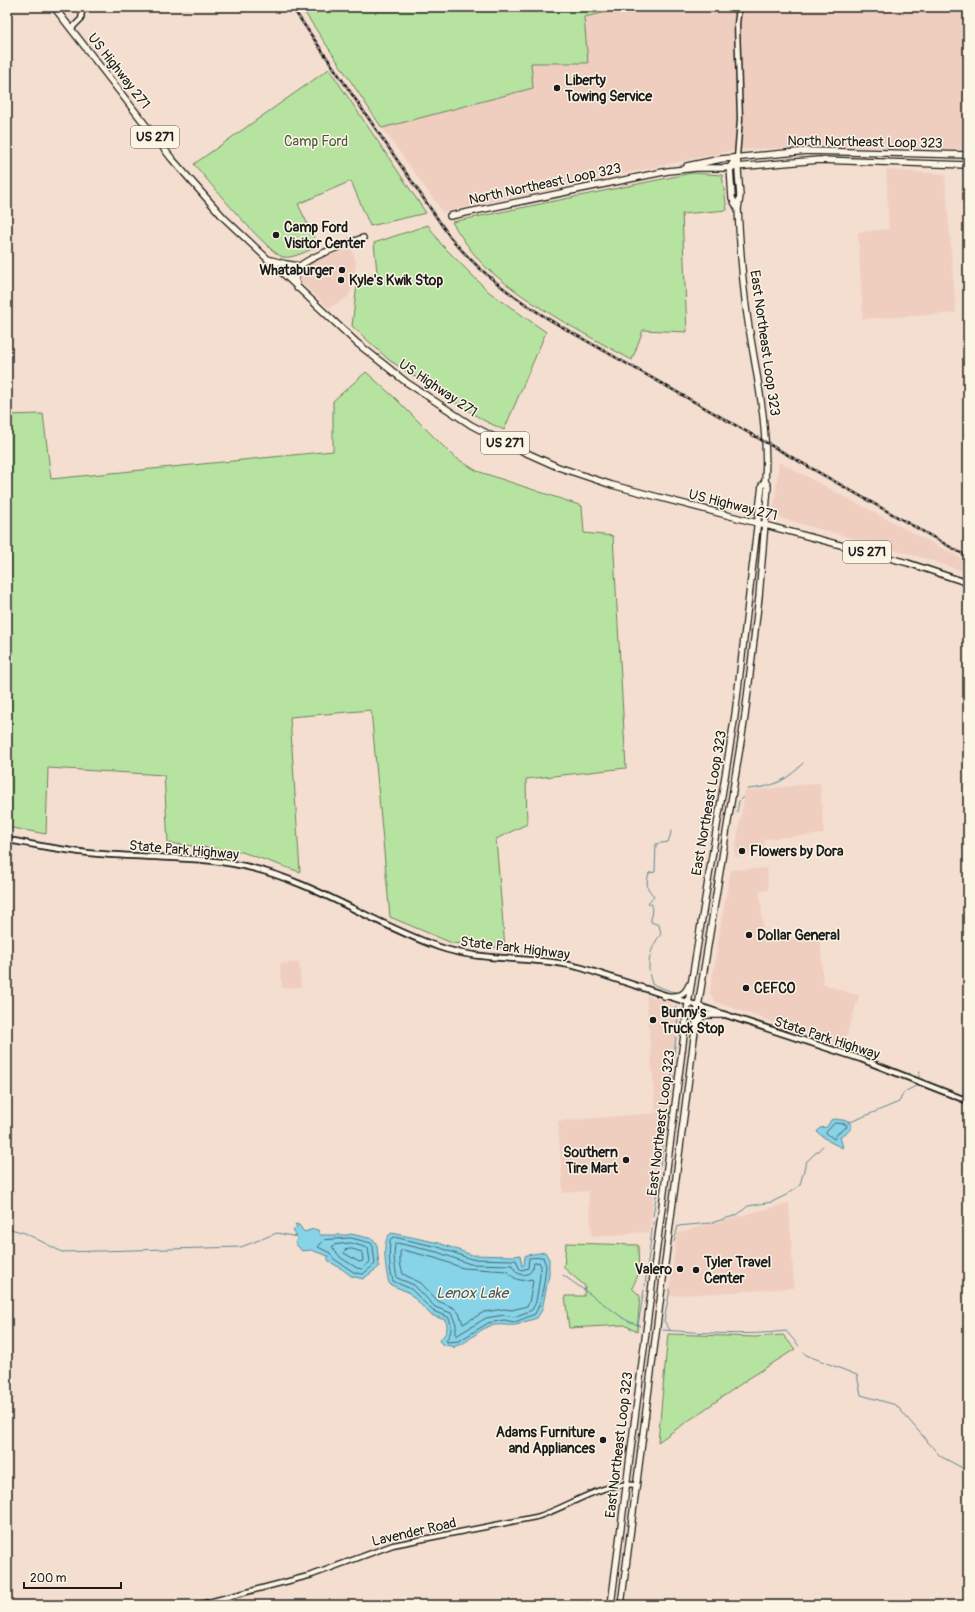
<svg xmlns="http://www.w3.org/2000/svg" width="975" height="1612" viewBox="0 0 975 1612" font-family="Pangolin,sans-serif">
<style>
.built{fill:#efcec0}
.green{fill:#b7e3a1;stroke:#6a805e}
.water{fill:#87d3e8;stroke:#5c8a96}
.lines{fill:none;stroke-linecap:round;stroke-linejoin:round}
.shore{stroke:#47656e;stroke-width:1}
.stream{stroke:#5c8a96;stroke-width:1}
.tertiary-casing{stroke:#1c1c1c;stroke-width:7}
.secondary-casing{stroke:#1c1c1c;stroke-width:8}
.primary-casing{stroke:#1c1c1c;stroke-width:8}
.trunk-casing{stroke:#1c1c1c;stroke-width:8}
.tertiary{stroke:#fcf5e5;stroke-width:4}
.secondary{stroke:#fcf5e5;stroke-width:4.5}
.primary{stroke:#fcf5e5;stroke-width:5}
.trunk{stroke:#fcf5e5;stroke-width:5.5}
.rail-casing{stroke:#1c1c1c;stroke-width:2.5}
.rail{stroke:#fcf5e5;stroke-width:1;stroke-dasharray:3;stroke-linecap:butt}
.poi-dot{fill:#1c1c1c;stroke:#fcf5e5;stroke-width:1.5}
.labels{text-anchor:middle;dominant-baseline:central;stroke-width:3;stroke-linejoin:round;paint-order:stroke}
.shield{fill:#fcf5e5;stroke:#5f5d58;stroke-width:1}
.shield-label{font-size:13px;font-weight:bold;fill:#1c1c1c}
.street-label{font-size:14px;fill:#1c1c1c;stroke:#fcf5e5}
.poi-label{font-size:14px;font-weight:bold;fill:#1c1c1c;stroke:#fcf5e5;text-anchor:start}
.park-label{font-size:14px;fill:#4a5844;stroke:#fcf5e5}
.water-label{font-size:15px;font-style:italic;fill:#415c63;stroke:#fcf5e5}
</style>
<rect width="100%" height="100%" fill="#f4decf"/>
<filter id="ink" filterUnits="userSpaceOnUse"><feTurbulence type="fractalNoise" baseFrequency=".025" numOctaves="2"/><feDisplacementMap in="SourceGraphic" scale="8" xChannelSelector="R" yChannelSelector="G"/><feConvolveMatrix kernelMatrix="1 2 1 2 8 2 1 2 1" color-interpolation-filters="sRGB"/></filter>
<g filter="url(#ink)">
<path class="built" d="M631 7H968V150L826 146 735 150 443 212 382 128 533 88 531 63H540L584 17Z
M886 170 945 174 956 313 863 319 858 232 889 229Z
M351 245 356 263 353 287 348 297 329 308 298 280 297 272 301 269 322 257Z
M779 462 968 562V573L930 560 773 516Z
M820 783 824 834 764 839 766 854 734 857 745 791Z
M767 868 768 890 760 891 764 942 820 936 823 984 859 996 843 1047 716 1002 710 993 721 923 731 870Z
M299 962 301 987 282 988 280 964Z
M646 995 670 1003 677 1009 679 1017 649 1232 592 1237 588 1191 563 1193 558 1121 656 1113Z
M789 1203 794 1288 669 1296 677 1233Z"/>
<path class="green" d="M301 7H631L584 17 588 63H531L533 88 382 128Z
M329 69 426 213 370 226 351 181 298 204 318 246C310 250 292 259 283 257 269 254 207 180 194 164Z
M692 173 722 175 727 210 682 214 687 332 643 330 632 360C583 333 532 307 489 270 476 259 461 237 452 222Z
M428 225 441 244 489 292 546 332 504 430 483 420 389 360 352 326 357 284 377 272 374 243Z
M366 372 395 398 453 456 477 471 582 506 584 533 613 536 626 768 526 779 527 824 496 839 505 948 452 943 390 917 371 710 290 717 300 872 242 852 168 843 164 775 48 768 46 834 7 827V415L43 414 51 479 333 451V401Z
M566 1243 638 1245 639 1273 632 1288 640 1296 637 1332 625 1325 569 1328 565 1296H584L585 1286 564 1268Z
M668 1334 755 1337 783 1335 795 1349 748 1379 658 1442Z"/>
<path class="water" d="M835 1119 849 1121C855 1129 847 1133 840 1136L843 1148 830 1142 817 1132 820 1128 827 1127 831 1120Z
M295 1224 299 1225 304 1232 314 1229 318 1230 320 1235H347L351 1234 373 1239 377 1245 379 1267 363 1279 351 1276 342 1269 330 1262 328 1260V1256L311 1250 302 1251 295 1243C298 1238 297 1236 293 1231L297 1227Z
M392 1233 439 1243 472 1255 514 1256 520 1255 522 1266 524 1265 525 1256 527 1255 545 1252 549 1259V1275L542 1310 537 1318 521 1323 520 1324C510 1327 501 1323 490 1326 477 1330 468 1344 455 1346L454 1348 452 1346 443 1345 439 1341C445 1335 450 1329 445 1320L431 1315 408 1292 391 1285 389 1283C386 1273 380 1237 392 1233Z"/>
<g class="lines">
<path class="shore" d="M835 1123 846 1124 847 1127 838 1133 834 1139 826 1133Z
M394 1237 438 1247 471 1259 516 1260 519 1268 522 1270 528 1268 529 1258 543 1257 546 1266 544 1283 540 1303 535 1314 515 1322 504 1320 488 1323 459 1341 447 1342 446 1340C452 1333 453 1325 448 1317L433 1311 411 1289 393 1281C389 1268 389 1254 390 1240Z
M351 1238 371 1243 373 1247 375 1264 363 1274 355 1273 334 1259 330 1253 318 1247 324 1240Z
M351 1243 368 1248 370 1262 362 1269 357 1268 341 1258 332 1247 334 1245Z
M397 1243 437 1252 470 1264 512 1265 516 1272 522 1275C530 1275 533 1270 534 1263L539 1262 541 1266 539 1283 536 1302 532 1310 514 1317 504 1315 486 1318 456 1336V1324L451 1313 435 1307 414 1285 397 1278C395 1267 393 1256 395 1245Z
M352 1249 362 1252 363 1261 359 1262 344 1253 345 1250Z
M403 1250 435 1258 463 1268 507 1271C515 1280 520 1282 532 1279L533 1281 529 1303 527 1306 512 1310 504 1309 484 1312 463 1324 459 1313 454 1308 438 1301 421 1283 403 1274 400 1263V1252Z"/>
<path class="stream" d="M747 789C772 787 786 782 803 763
M737 812 739 801 743 797
M700 822 704 820 709 810 712 809
M672 830 668 842 656 844 655 872 649 873C646 884 646 888 654 896L648 903 652 904 651 922 659 925 661 934C649 949 646 966 652 984L670 991 677 992
M676 1007 675 1010 678 1016 677 1027
M919 1077 920 1071
M669 1098 676 1037
M848 1123 899 1102 904 1092 916 1086
M663 1141 668 1109
M660 1166 663 1146
M653 1216 659 1178
M7 1228 25 1233 62 1252 241 1247 277 1233 297 1237
M674 1242 678 1226 711 1223 737 1215 748 1206 772 1202 786 1195 800 1185 806 1162 823 1146
M563 1275 626 1320 640 1326
M645 1286 653 1222
M670 1289 664 1321 670 1330
M638 1325 644 1290
M663 1330C704 1333 745 1336 786 1331L799 1346
M804 1352 806 1355 857 1375 861 1395 896 1405 940 1456 968 1471"/>
<g class="tertiary-casing">
<path id="tertiary" d="M71 29 81 19 82 12 80 7
M737 157 740 119 737 24 739 7
M197 1605 312 1575 393 1545 536 1517C568 1508 602 1481 636 1485"/>
</g>
<g class="secondary-casing">
<path id="secondary" d="M7 840C38 845 69 852 100 854 148 858 196 856 244 866 314 881 372 924 439 947 485 963 535 955 582 968L861 1059 968 1101"/>
</g>
<g class="primary-casing">
<path id="primary" d="M765 525 908 563 968 583"/>
</g>
<g class="trunk-casing">
<path id="trunk" d="M54 7 172 159 224 218 357 343 406 382 471 425 511 446 558 467 612 485 761 524
M737 157 730 167 732 198 738 209
M687 166 721 159 808 151 968 155
M450 216 668 171 696 168H723L819 160 968 165
M267 259 286 264 299 266
M289 279C295 260 344 245 363 238
M297 288 295 275 298 268
M664 996C677 997 684 997 689 985
M698 1026 700 1019 704 1015H722
M611 1605 688 1004 735 715 762 485 765 481
M621 1605 698 1007 745 716 759 597 768 486 765 481C769 426 756 374 748 321 742 284 740 246 738 209L740 196 737 157"/>
</g>
<use href="#tertiary" class="tertiary"/>
<use href="#secondary" class="secondary"/>
<use href="#primary" class="primary"/>
<use href="#trunk" class="trunk"/>
<g class="rail-casing">
<path id="rail" d="M292 7 450 237C481 274 514 298 555 323L968 557"/>
</g>
<use href="#rail" class="rail"/>
</g>
</g>
<g class="poi-dot">
<circle cx="557" cy="88" r="4"/>
<circle cx="276" cy="235" r="4"/>
<circle cx="342" cy="270" r="4"/>
<circle cx="341" cy="280" r="4"/>
<circle cx="742" cy="851" r="4"/>
<circle cx="749" cy="935" r="4"/>
<circle cx="746" cy="988" r="4"/>
<circle cx="653" cy="1020" r="4"/>
<circle cx="626" cy="1160" r="4"/>
<circle cx="680" cy="1269" r="4"/>
<circle cx="696" cy="1270" r="4"/>
<circle cx="603" cy="1440" r="4"/>
</g>
<g class="labels">
<g class="shield">
<rect x="131" y="126" width="48" height="22" rx="3"/>
<rect x="481" y="432" width="48" height="22" rx="3"/>
<rect x="843" y="541" width="48" height="22" rx="3"/>
</g>
<g class="shield-label">
<text x="155" y="137">US 271</text>
<text x="505" y="443">US 271</text>
<text x="867" y="552">US 271</text>
</g>
<g class="street-label">
<text transform="translate(119 71) rotate(52)">US Highway 271</text>
<text transform="translate(865 142) rotate(1)">North Northeast Loop 323</text>
<text transform="translate(545 184) rotate(-12)">North Northeast Loop 323</text>
<text transform="translate(765 343) rotate(82)">East Northeast Loop 323</text>
<text transform="translate(438 388) rotate(34)">US Highway 271</text>
<text transform="translate(733 505) rotate(14)">US Highway 271</text>
<text transform="translate(709 803) rotate(-80)">East Northeast Loop 323</text>
<text transform="translate(184 850) rotate(5)">State Park Highway</text>
<text transform="translate(515 948) rotate(7)">State Park Highway</text>
<text transform="translate(827 1038) rotate(18)">State Park Highway</text>
<text transform="translate(661 1123) rotate(-83)">East Northeast Loop 323</text>
<text transform="translate(619 1445) rotate(-83)">East Northeast Loop 323</text>
<text transform="translate(414 1532) rotate(-13)">Lavender Road</text>
</g>
<g class="poi-label">
<text x="565" y="80">Liberty<tspan x="565" dy="16">Towing Service</tspan></text>
<text x="284" y="227">Camp Ford<tspan x="284" dy="16">Visitor Center</tspan></text>
<text x="334" y="270" text-anchor="end">Whataburger</text>
<text x="349" y="280">Kyle's Kwik Stop</text>
<text x="750" y="851">Flowers by Dora</text>
<text x="757" y="935">Dollar General</text>
<text x="754" y="988">CEFCO</text>
<text x="661" y="1012">Bunny's<tspan x="661" dy="16">Truck Stop</tspan></text>
<text x="618" y="1152" text-anchor="end">Southern<tspan x="618" dy="16">Tire Mart</tspan></text>
<text x="704" y="1262">Tyler Travel<tspan x="704" dy="16">Center</tspan></text>
<text x="672" y="1269" text-anchor="end">Valero</text>
<text x="595" y="1432" text-anchor="end">Adams Furniture<tspan x="595" dy="16">and Appliances</tspan></text>
</g>
<g class="park-label">
<text x="316" y="141">Camp Ford</text>
</g>
<g class="water-label">
<text x="472" y="1293">Lenox Lake</text>
</g>
</g>
<rect width="975" height="1612" fill="none" stroke="#fcf5e5" stroke-width="24"/>
<rect x="12" y="12" width="951" height="1588" fill="none" stroke="#1c1c1c" stroke-width="1.5" filter="url(#ink)"/>
<path d="M24 1582v6h97v-6" fill="none" stroke="#1c1c1c" stroke-width="2"/>
<text x="30" y="1582" font-size="12" fill="#1c1c1c" stroke="#fcf5e5" stroke-width="3" paint-order="stroke">200 m</text>
</svg>
